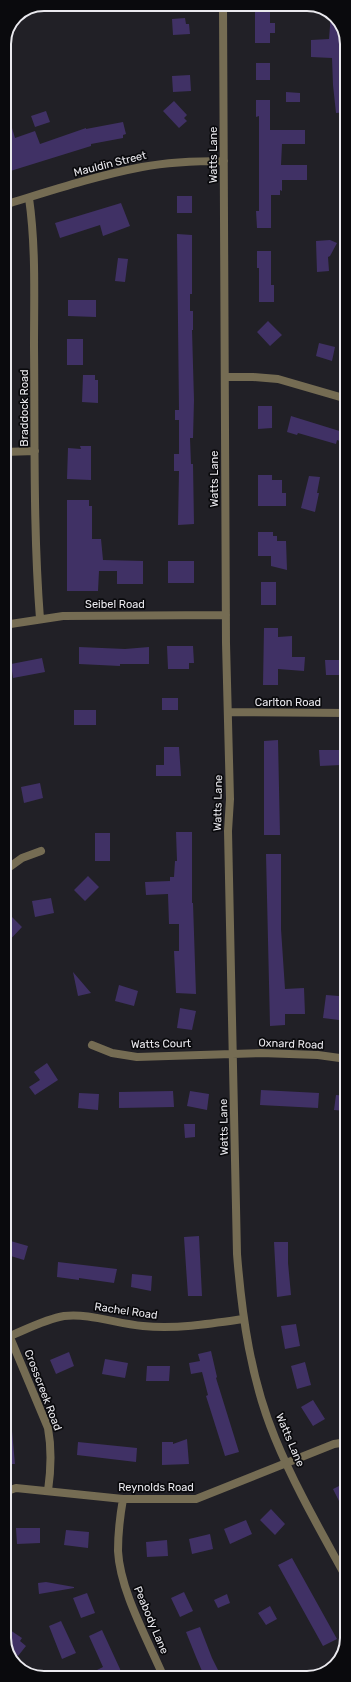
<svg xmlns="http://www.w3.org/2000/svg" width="351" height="1682" viewBox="0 0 351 1682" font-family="Rubik,sans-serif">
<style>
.building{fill:#403165}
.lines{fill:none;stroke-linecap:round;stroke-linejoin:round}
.minor{stroke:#756c53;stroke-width:8}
.labels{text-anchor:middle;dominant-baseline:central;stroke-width:3.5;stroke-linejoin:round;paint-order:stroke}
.street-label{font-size:11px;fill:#eae9ee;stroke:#0a0a0d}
.rim{fill:none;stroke:#eae9ee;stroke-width:2}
</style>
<rect width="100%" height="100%" fill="#212026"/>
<path class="building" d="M255 4H270V23H275V33H270V43H255Z
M331 13 335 16 347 38V72H344L347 112 336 113 333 85 332 58 311 57V40L329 39Z
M185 18 186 24H189L190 34 173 35 172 19Z
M256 63H270V80H256Z
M190 75 191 91 173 92 172 76Z
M286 92 300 93V102H286Z
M256 100H270V130H305V144H282L281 165H307V180H282V191L280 190V195H271V228H257L256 211H259V116L256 117Z
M174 101 187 115 184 118 187 121 179 128 163 111Z
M46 111 50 122 35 127 31 116Z
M123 122 126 134 123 135V138L91 144V146L4 173V153L7 152 4 142V131L12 128 15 138 35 131 40 144 86 128V129Z
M177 196H192V213H177Z
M121 203 130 226 103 236 100 225 60 238 55 223Z
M177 234 192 235V294H190V311H193V330H192L194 400 193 438H190L191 464H193L194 524 178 525 179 471H174V454H179V420H175V410H179Z
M330 240 337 243 330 256 328 257 329 271 317 272 316 241Z
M257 251H271V285H274V302H259V268H257Z
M118 258 128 259 125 282 115 281Z
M68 300H96V317L68 316Z
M268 321 282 335 270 346 257 332Z
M67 339H83V365H67Z
M319 343 335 347 332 361 316 356Z
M83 375H95V380H98V403L82 402Z
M258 406H272V428L258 429Z
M291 416 346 433 343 442 337 440 336 444 298 433 297 435 287 432Z
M80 446H91V480L67 479 68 448 81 449Z
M258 475H272V482V480H282V493H286V506H258Z
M309 476 320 477 317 493H319L315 512 301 508Z
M67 500H89V506H92V539H101L103 560 143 561V584H117V571H99L98 591H67Z
M258 532H273V536H277V541H286L287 570 271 566V556H258Z
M168 561H194V583H168Z
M261 582H276V605H261Z
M264 628H278V637L292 636V657H305L304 671 278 669V685H263Z
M167 646H193L194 663H189V669H168Z
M79 647 125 649 149 647V664H120V666L79 664Z
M42 658 45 672 13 678 11 664Z
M325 660H347V675H326Z
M162 698H178V710H162Z
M74 710H96V725H74Z
M278 740 280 835H264V741Z
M164 747H179L181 776H156V765H164Z
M319 750H340L341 765 320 766Z
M40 783 43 798 24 803 21 787Z
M176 832H192V903H193L196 994 176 993 174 951H179V924H169L168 894 146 895 145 882 170 881V877H174L175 861H177Z
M95 833H110V861H95Z
M266 854H281V929L285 989 304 988 305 1014H285V1025L270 1026Z
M88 876 99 887 85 901 74 890Z
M51 898 54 913 35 917 32 901Z
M11 916 22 927 4 946V923Z
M73 972 91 993 78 996Z
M119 985 138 991 134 1006 115 1001Z
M326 995 339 996V1005H347V1021L323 1018Z
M180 1008 196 1011 192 1030 177 1028Z
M47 1063 58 1080 35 1095 29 1087 40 1080 34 1072Z
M261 1090 319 1093 318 1108 260 1105Z
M173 1091 174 1107 119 1108V1092Z
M190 1091 209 1094 207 1110 187 1106Z
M79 1093 99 1094 98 1110 78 1108Z
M336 1095 347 1096V1111L334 1110Z
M184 1124H195V1137L185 1138Z
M199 1236 202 1296H188L184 1237Z
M7 1240 28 1246 24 1260 4 1254Z
M274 1242H288V1263L291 1295 277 1297Z
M58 1262 117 1269 114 1283 79 1278V1280L57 1277Z
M132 1274 152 1276 151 1291 131 1287Z
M296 1324 300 1346 285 1349 281 1326Z
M211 1351 217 1377 216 1378 239 1452 225 1456 206 1396 208 1395 202 1372 191 1374 189 1363 200 1361 198 1354Z
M69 1352 74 1366 56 1374 50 1360Z
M105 1359 128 1363 125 1378 102 1374Z
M305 1362 311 1385 297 1389 291 1366Z
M147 1366H170L169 1381H146Z
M313 1400 325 1419 313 1426 301 1407Z
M4 1431H12L15 1464H4Z
M187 1439 189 1464 162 1465V1442H173V1444Z
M78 1442 137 1448 136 1462 77 1455Z
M347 1482V1499L340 1503 333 1489Z
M271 1509 285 1524 275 1535 260 1520Z
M246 1520 252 1534 230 1544 224 1529Z
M16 1528H40V1543L17 1544Z
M66 1530 89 1532 88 1548 64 1545Z
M210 1534 213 1549 192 1554 189 1539Z
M167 1540 168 1556 147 1557 146 1542Z
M292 1558 337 1639 323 1646 278 1565Z
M46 1582 74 1587V1588L39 1594 38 1583Z
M184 1592 193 1611 180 1617 171 1598Z
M87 1593 95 1613 81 1618 73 1598Z
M227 1594 230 1603 218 1608 214 1600Z
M270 1606 277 1619 266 1625 258 1613Z
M61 1621 76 1653 62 1659 49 1626Z
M4 1626 22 1638 20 1641 26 1646 18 1656 7 1648 4 1644Z
M200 1627 212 1658 222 1678H205L196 1657 186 1632Z
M102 1630 120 1669 123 1678H101L97 1670 103 1667 89 1636Z"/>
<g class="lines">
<path class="minor" d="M223 4 226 643 230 799 228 831 237 1254C242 1317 251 1380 275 1438 295 1487 322 1533 347 1579
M29 198C36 247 34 296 34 346 35 437 33 528 40 619
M4 205C50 191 95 176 142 167 169 162 196 161 224 161
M225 377H253L278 379 347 399
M4 452 35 451
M4 625 63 616 226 615
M229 712 347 713
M4 871 22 858 41 851
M92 1045 112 1053 137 1057 261 1053 318 1055 347 1059
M4 1323 48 1428C52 1450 51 1470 48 1491
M10 1336C27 1329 46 1319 64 1316 90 1313 117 1324 143 1326 177 1329 209 1324 243 1319
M4 1492 16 1488 123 1499H196L334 1444 347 1442
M123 1499C120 1516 118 1533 118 1551 120 1591 148 1640 164 1678"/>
</g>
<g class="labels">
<g class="street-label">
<text transform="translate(213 155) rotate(-90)">Watts Lane</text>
<text transform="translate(110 164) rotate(-14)">Mauldin Street</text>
<text transform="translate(24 408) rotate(-90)">Braddock Road</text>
<text transform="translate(214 479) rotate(-90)">Watts Lane</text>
<text x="115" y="604">Seibel Road</text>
<text x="288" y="702">Carlton Road</text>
<text transform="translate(218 803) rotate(-89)">Watts Lane</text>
<text transform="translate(161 1044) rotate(-1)">Watts Court</text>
<text transform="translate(291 1044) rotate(2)">Oxnard Road</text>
<text transform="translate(224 1127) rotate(-91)">Watts Lane</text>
<text transform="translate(126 1311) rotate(8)">Rachel Road</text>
<text transform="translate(43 1390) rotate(69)">Crosscreek Road</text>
<text transform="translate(290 1440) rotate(67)">Watts Lane</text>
<text x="156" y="1487">Reynolds Road</text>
<text transform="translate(151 1620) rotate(67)">Peabody Lane</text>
</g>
</g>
<path d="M0 0H351V1682H0ZM44 11H307A33 33 0 0 1 340 44V1638A33 33 0 0 1 307 1671H44A33 33 0 0 1 11 1638V44A33 33 0 0 1 44 11Z" fill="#0a0a0d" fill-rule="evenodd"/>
<path class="rim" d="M44 11H307A33 33 0 0 1 340 44V1638A33 33 0 0 1 307 1671H44A33 33 0 0 1 11 1638V44A33 33 0 0 1 44 11Z"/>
</svg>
